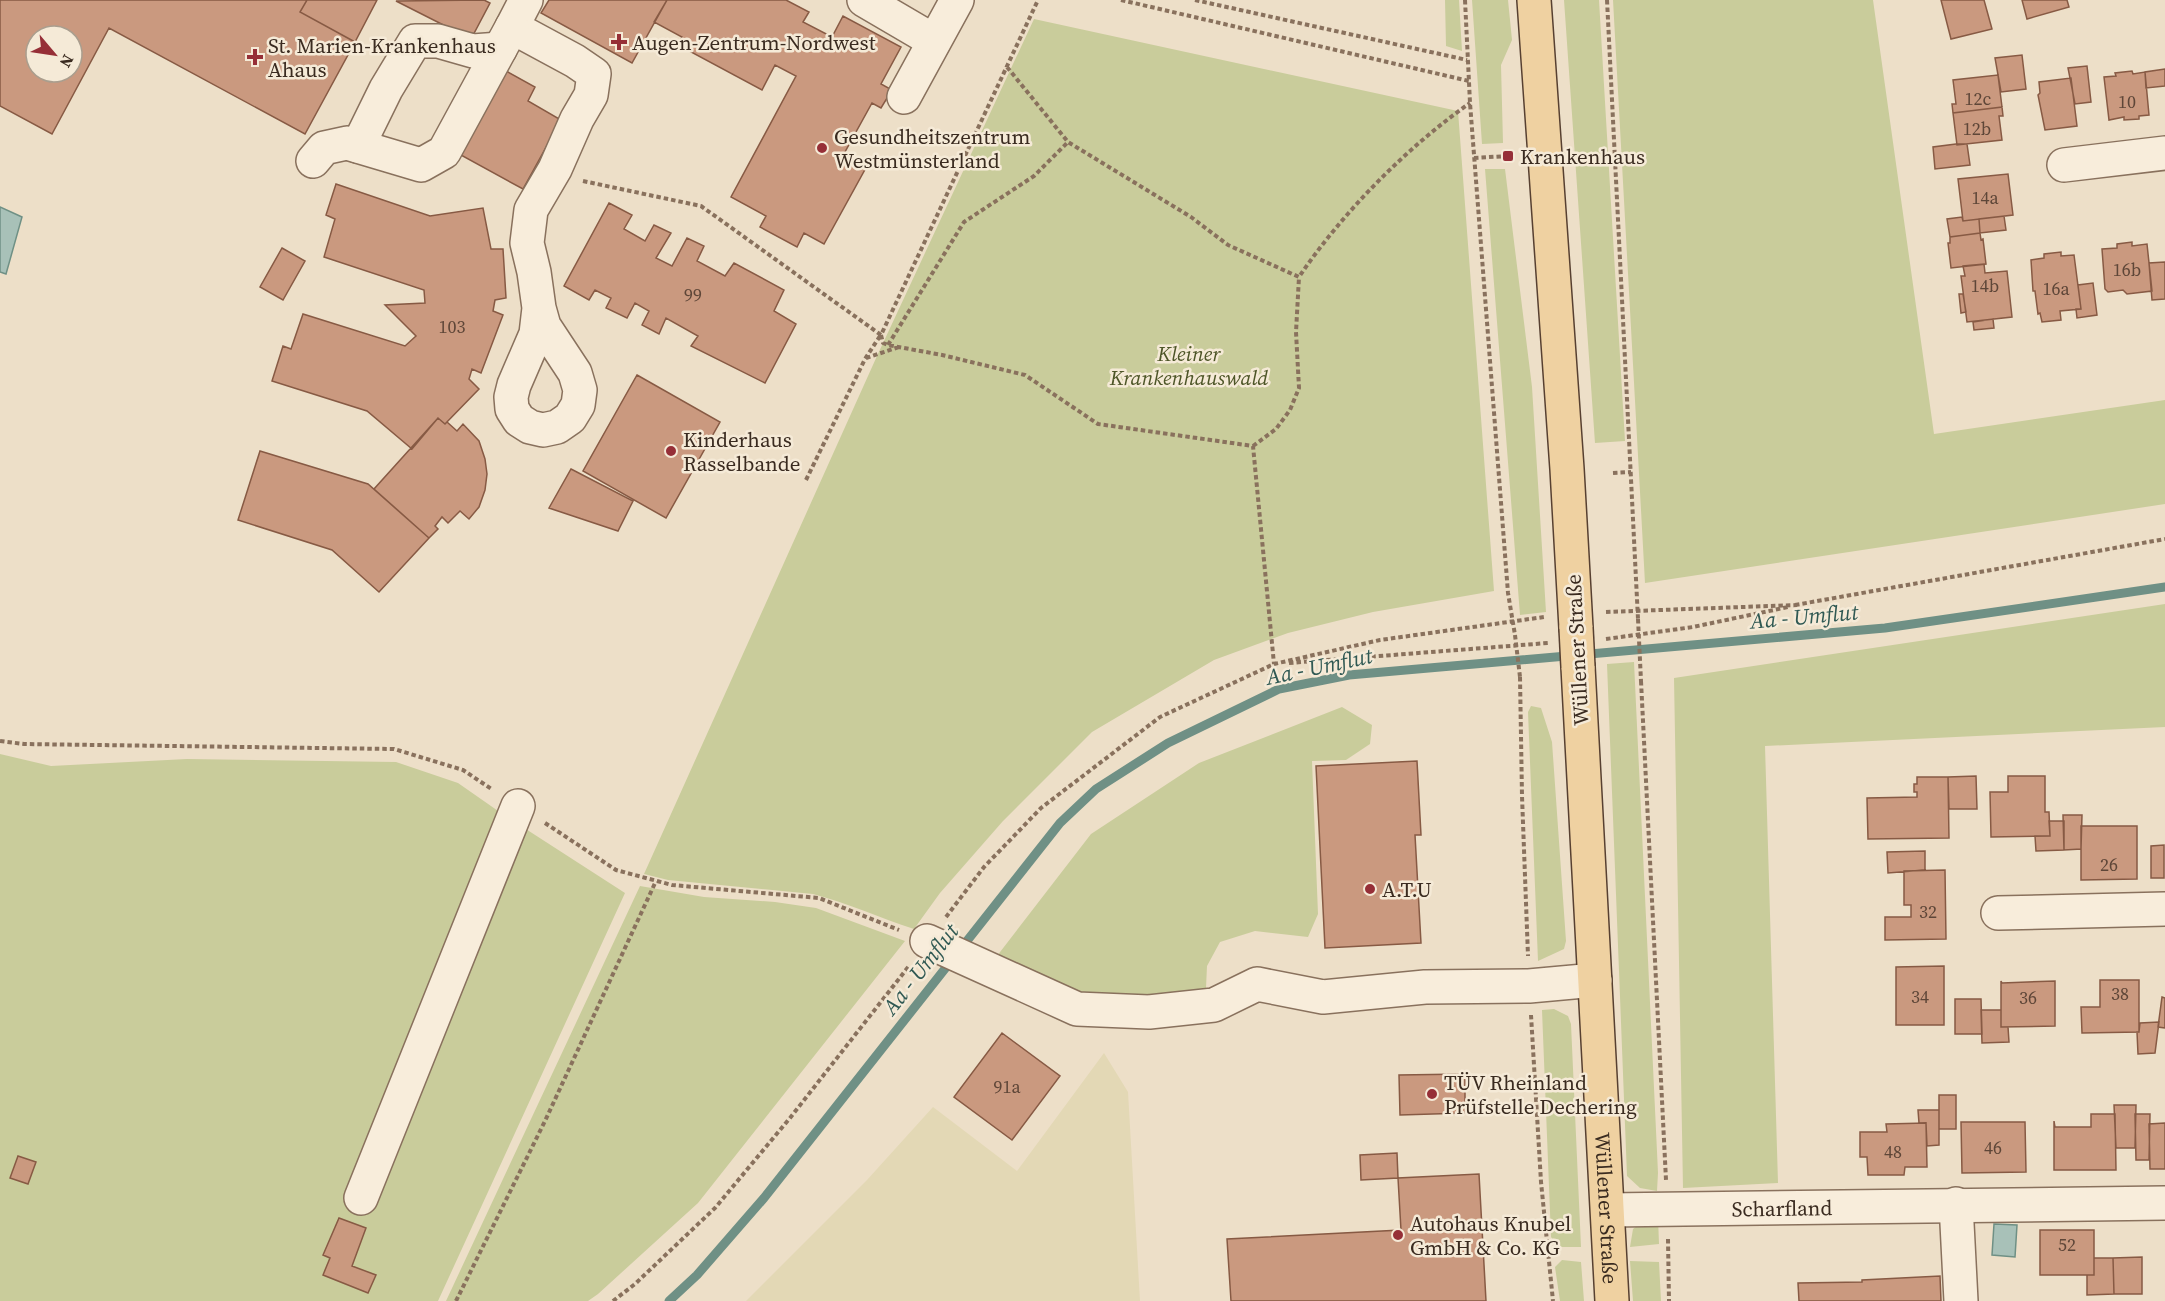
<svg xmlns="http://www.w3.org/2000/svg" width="2165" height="1301" viewBox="0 0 2165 1301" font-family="'Source Serif 4',serif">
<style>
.farmland{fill:#e3d8b5}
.green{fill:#c9cc9b}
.water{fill:#a8c1b8;stroke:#6f9085;stroke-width:1.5}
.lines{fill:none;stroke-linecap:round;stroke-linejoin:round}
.stream{stroke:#6f9085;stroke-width:9}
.building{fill:#ca997f;stroke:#875a44;stroke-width:1.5;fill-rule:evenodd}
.minor-casing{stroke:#89715d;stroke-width:36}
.major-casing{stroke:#574031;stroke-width:36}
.path{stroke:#89715d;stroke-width:4;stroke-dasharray:4.5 3;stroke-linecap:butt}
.minor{stroke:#f8eddb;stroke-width:33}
.major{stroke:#efd1a1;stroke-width:33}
.major-bridge-casing{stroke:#574031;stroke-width:36;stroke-linecap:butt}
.path-bridge{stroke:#89715d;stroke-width:4;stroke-dasharray:4.5 3;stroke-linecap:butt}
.major-bridge{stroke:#efd1a1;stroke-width:33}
.poi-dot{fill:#962f37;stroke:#f5ead7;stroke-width:2}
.labels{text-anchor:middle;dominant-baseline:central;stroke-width:5;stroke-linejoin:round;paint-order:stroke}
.number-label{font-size:18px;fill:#5e4638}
.poi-label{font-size:21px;fill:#3a2b20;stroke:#f5ead7;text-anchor:start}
.park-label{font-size:21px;font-style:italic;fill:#4d5527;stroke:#f5ead7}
.street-label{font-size:21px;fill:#3a2b20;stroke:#f5ead7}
.water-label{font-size:22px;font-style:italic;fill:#305953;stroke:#f5ead7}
</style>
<rect width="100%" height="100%" fill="#eddfc8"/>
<path class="farmland" d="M1104 1053 1128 1092 1140 1301H746L867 1180 933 1107 1017 1171Z"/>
<path class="green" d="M1445 0H1459L1462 51 1446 46Z
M1472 0H1508L1512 40 1501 65 1503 143 1482 144Z
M1564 0H1599L1625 441 1595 443Z
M1613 0H1873L1934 434 2165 400V504L1645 583Z
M1034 19 1458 111 1494 591 1373 612 1288 633 1214 660 1092 732 1003 821 940 893 914 929C880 918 848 903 813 894L668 880 644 874 877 356Z
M1485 169H1505L1532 387 1546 612 1520 615Z
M2165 604V727L1765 746 1778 1183 1683 1188 1674 678Z
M1634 662 1658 1173 1657 1191 1640 1188 1627 1176 1607 664Z
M1531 706 1541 708 1552 742 1566 941 1564 949 1538 961 1528 712Z
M1342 707 1372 725 1370 744 1346 760 1312 761 1318 914 1308 937 1255 931 1220 942 1207 966 1206 988 1142 1002 1078 994 997 956 1091 834 1199 763Z
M0 754 51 766 187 759 396 762 458 783 501 813 625 893 438 1301H0Z
M640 886 704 897 775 902 816 908 905 941 698 1203 598 1294 588 1301H446Z
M1554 1009 1568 1016 1571 1024 1581 1247H1558L1551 1237 1542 1010Z
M1650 1216 1658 1217 1659 1244 1630 1247 1633 1229Z
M1562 1260 1581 1262 1584 1301H1560L1555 1267Z
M1630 1261 1659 1262 1661 1301H1633Z"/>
<path class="water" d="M0 207 22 217 6 274 0 272Z
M1994 1224 2017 1225 2015 1257 1992 1255Z"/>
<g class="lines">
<path class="stream" d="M669 1301 697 1275 764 1198 1060 823 1096 789 1168 743 1279 689 1349 675 1885 628 2165 587"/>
</g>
<path class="building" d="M0 0H307L300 12 355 42 305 134 109 28 52 134 0 106ZM36 36H72V72H36Z
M307 0H377L355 42 300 12Z
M484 0 490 3 471 39 396 1Z
M549 0H667L632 63 541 13Z
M667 0H786L809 12 803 22 832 37 843 16 901 47 881 84 892 90 881 108 872 103 845 152 868 164 824 244 804 233 797 247 760 227 766 216 731 197 796 76 775 65 762 90 678 45 682 37 654 22Z
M1941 0H1984L1992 29 1951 39Z
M2022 0H2067L2069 7 2027 19Z
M2022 55 2026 89 2001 92 1995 58Z
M2087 66 2091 102 2075 104 2068 68Z
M2165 69V86L2146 88 2145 72Z
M506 71 535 87 528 101 561 120 523 189 459 154Z
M2132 71 2133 74 2145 72 2149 115 2139 116V119L2124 120V117L2109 120 2104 77 2116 76 2115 73Z
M1998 75 2002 107 1953 113 1952 104H1956L1953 80Z
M2071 78 2077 126 2045 130 2038 95 2040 93 2039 82Z
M2002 107 2003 116H1999L2002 140 1957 145 1953 113Z
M1956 144H1967L1970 165 1935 169 1933 147Z
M2008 174 2013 215 1963 221 1958 179Z
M336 184 430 216 483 208 491 249H503L506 298 495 300 493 311 503 315 481 373 472 369 469 379 479 389 445 424 438 418 412 449 367 411 272 381 283 346 291 349 303 314 405 346 416 336 385 305 425 303 424 290 324 257 335 219 326 215Z
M609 203 632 215 624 229 645 241 654 225 671 233 656 258 672 266 687 238 704 246 697 261 725 276 734 263 784 290 774 311 796 324 765 383 691 346 698 336 666 318 659 334 642 325 649 311 635 303 627 318 606 308 611 298 595 290 589 300 564 286Z
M2004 216 2006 230 1980 233 1979 219Z
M1962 217 1963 221 1979 219 1980 233 1950 237 1947 219Z
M1980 233 1981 240 1983 239 1986 264 1951 268 1948 243H1950V237Z
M2132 242V246L2147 244 2152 291 2127 294 2123 290 2108 292 2105 289 2102 249 2117 248V244Z
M282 248 305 261 283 300 260 287Z
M2061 252V256L2074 255 2081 309 2060 311 2061 320 2042 322 2040 313 2038 314 2035 291H2033L2031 260 2044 258V254Z
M2165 262V299L2152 300 2149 263Z
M1984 264 1985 273 2007 271 2012 317 1967 322 1961 276H1965L1963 266Z
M2093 283 2097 315 2077 318 2076 309H2081L2078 285Z
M1959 294H1963L1966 312 1961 313Z
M1993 319 1994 328 1974 330 1973 322Z
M637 375 720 422 666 518 583 471Z
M438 418 445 424 447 422 457 431 463 424 479 441 485 459 487 474 485 490 479 507 469 519 460 511 448 523 442 517 435 526 438 529 429 538 374 489Z
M260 451 368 484 429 538 379 592 332 550 238 520Z
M571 469 633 501 618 531 549 508Z
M1417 761 1421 835H1415L1421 943 1325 948 1316 766Z
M1976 776 1977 809H1949L1948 777Z
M2008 776H2045V812H2049L2050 836 1991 837 1990 792H2008Z
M1917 777H1948L1949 838 1868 839 1867 798 1917 797V792H1914V784H1917Z
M2063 815H2082L2081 849 2064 850Z
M2049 821H2064V850L2036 851 2035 836H2050Z
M2081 826H2137V879L2081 880Z
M2164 845V878H2151V846Z
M1925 851V870L1888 873 1887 852Z
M1945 870 1946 939 1885 940V917H1911V905H1904V871Z
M1944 966V1025H1896V967Z
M2100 980H2139V1032L2082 1033 2081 1007H2100Z
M2001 981 2002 983 2055 981V1026L2001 1027Z
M2162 997 2165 998V1028L2158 1027Z
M1955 999H1981L1982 1034H1955Z
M1981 1010H2001V1027H2008L2009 1042 1982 1043Z
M2159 1022 2155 1053 2138 1054 2137 1032H2139L2140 1023Z
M1002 1033 1060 1076 1012 1140 954 1097Z
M1465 1074V1113L1400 1115 1399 1075Z
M1939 1095H1956V1129H1939Z
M2114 1105H2136L2135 1148H2116Z
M1918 1110H1939V1145L1927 1146 1926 1123H1919Z
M2091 1114H2115L2116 1170H2054V1121L2055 1127H2091Z
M2135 1114H2150L2149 1160H2136Z
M1961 1122H2025L2026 1172 1962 1173Z
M1926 1123 1927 1167H1905L1904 1175H1868L1867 1157H1860V1132H1887L1886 1124Z
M2165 1123V1169H2150L2149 1124Z
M1397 1153 1398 1178 1361 1180 1360 1155Z
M18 1156 36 1162 28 1184 10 1178Z
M1479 1174 1486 1301H1231L1227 1239 1401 1230 1398 1178Z
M339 1218 366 1228 352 1266 376 1275 368 1293 323 1275 330 1258 323 1255Z
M2040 1230H2094V1275H2040Z
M2142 1257V1294H2114L2113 1258Z
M2094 1258H2113L2114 1294 2087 1295V1275H2094Z
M1940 1276 1941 1301H1799L1798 1283 1862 1282V1280Z"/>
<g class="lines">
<g class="minor-casing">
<g id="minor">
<path d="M526 0 512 27 575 61 594 74 591 95 577 119 555 169 531 210 527 243 534 272 539 308 536 334 514 385 511 397 512 409 519 420 530 427 543 430 557 427 570 418 578 405 580 390 575 373 544 326 539 308"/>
<path d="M864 0 934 41"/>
<path d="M904 97 957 0"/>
<path d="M358 146 386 89 415 41H438L473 51 500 49"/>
<path d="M313 161 324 148 347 143 421 165 444 152 512 27"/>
<path d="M2064 165 2165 153"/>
<path d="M1998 913 2165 909"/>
<path d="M927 941 1077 1009 1149 1012 1214 1005 1257 984 1323 997 1425 987 1529 986 1595 980"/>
<path d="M361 1198 518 806"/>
<path d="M1956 1204 1961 1301"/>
<path id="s1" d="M1608 1210 2165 1203"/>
</g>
</g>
<g class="major-casing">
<g id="major">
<path d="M1534 0 1567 469 1576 628"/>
<path id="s2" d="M1578 667 1612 1301"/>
</g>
</g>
<path class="path" d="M1121 0 1469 81
M1195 0 1467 60
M1465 0 1470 103 1508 593 1515 635
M1607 0 1638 619
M1007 67 1068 142 1191 217 1228 245 1299 277C1342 213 1407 147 1470 103
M1474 158 1508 156
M583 181 701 206 881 335 1038 0
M881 335 883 343 888 345 942 355 1025 375 1098 424 1253 446 1274 664
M888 345 964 222 1034 176 1068 142
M866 358 899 347
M1253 446 1276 429 1290 410 1299 388 1296 332 1299 277
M1613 473 1631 472
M806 480 865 359 880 336
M1795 605 2165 539
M1606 612 1797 605
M1606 639 1693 627 1788 607
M1289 663 1548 643
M1520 677 1522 796 1528 956
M1641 681 1666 1180
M0 741 24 744 394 749 463 770 493 790
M545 823 616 870 672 885 819 898 899 930
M946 917 984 867 1041 808 1160 717 1274 664 1380 640 1544 617
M1531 1015 1541 1182 1553 1301
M1668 1239 1669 1301
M456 1301 545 1121 656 881
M613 1301 635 1284 715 1208 790 1118 909 966"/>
<use href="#minor" class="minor"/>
<use href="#major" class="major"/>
<g class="major-bridge-casing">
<path id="major-bridge" d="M1576 628 1578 667"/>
</g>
<path class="path-bridge" d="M1638 619 1641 681
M1515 635 1520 677"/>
<use href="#major-bridge" class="major-bridge"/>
</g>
<g class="poi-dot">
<path d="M616 33h6v6h6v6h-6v6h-6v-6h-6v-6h6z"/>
<path d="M252 48h6v6h6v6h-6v6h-6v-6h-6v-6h6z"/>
<circle cx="822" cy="148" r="6"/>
<rect x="1502" y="150" width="12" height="12" rx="3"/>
<circle cx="671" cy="451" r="6"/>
<circle cx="1370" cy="889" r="6"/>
<circle cx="1432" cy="1094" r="6"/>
<circle cx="1398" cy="1235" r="6"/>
</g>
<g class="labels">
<g class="number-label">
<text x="1978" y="98">12c</text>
<text x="2127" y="101">10</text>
<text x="1977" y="128">12b</text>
<text x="1985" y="197">14a</text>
<text x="2127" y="269">16b</text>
<text x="1985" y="285">14b</text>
<text x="2056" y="288">16a</text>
<text x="693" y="294">99</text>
<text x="452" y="326">103</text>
<text x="2109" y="864">26</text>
<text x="1928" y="911">32</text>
<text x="2120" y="993">38</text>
<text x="1920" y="996">34</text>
<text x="2028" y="997">36</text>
<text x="1007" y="1086">91a</text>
<text x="1993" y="1147">46</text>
<text x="1893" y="1151">48</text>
<text x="2067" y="1244">52</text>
</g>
<g class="poi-label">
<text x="632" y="42">Augen-Zentrum-Nordwest</text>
<text x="268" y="45">St. Marien-Krankenhaus<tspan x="268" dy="24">Ahaus</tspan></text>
<text x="834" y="136">Gesundheitszentrum<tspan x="834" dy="24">Westmünsterland</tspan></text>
<text x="1520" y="156">Krankenhaus</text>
<text x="683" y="439">Kinderhaus<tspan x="683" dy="24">Rasselbande</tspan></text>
<text x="1382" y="889">A.T.U</text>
<text x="1444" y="1082">TÜV Rheinland<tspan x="1444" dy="24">Prüfstelle Dechering</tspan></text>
<text x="1410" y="1223">Autohaus Knubel<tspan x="1410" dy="24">GmbH &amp; Co. KG</tspan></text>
</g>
<g class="park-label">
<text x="1189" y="353">Kleiner<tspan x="1189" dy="24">Krankenhauswald</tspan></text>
</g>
<g class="street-label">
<text transform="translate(1577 650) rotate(-93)">Wüllener Straße</text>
<text stroke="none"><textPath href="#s2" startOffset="542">Wüllener Straße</textPath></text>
<text stroke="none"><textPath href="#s1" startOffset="174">Scharfland</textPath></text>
</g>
<g class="water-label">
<text transform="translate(1804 616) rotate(-5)">Aa - Umflut</text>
<text transform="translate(1319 666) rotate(-12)">Aa - Umflut</text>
<text transform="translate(920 969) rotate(-52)">Aa - Umflut</text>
</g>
</g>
<g transform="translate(54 54) rotate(119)"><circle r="28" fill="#f5ead7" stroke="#aa9e8e" stroke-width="1.5"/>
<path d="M0-4.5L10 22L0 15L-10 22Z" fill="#962f37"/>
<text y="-9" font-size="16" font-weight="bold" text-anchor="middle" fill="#3a2b20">N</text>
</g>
</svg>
